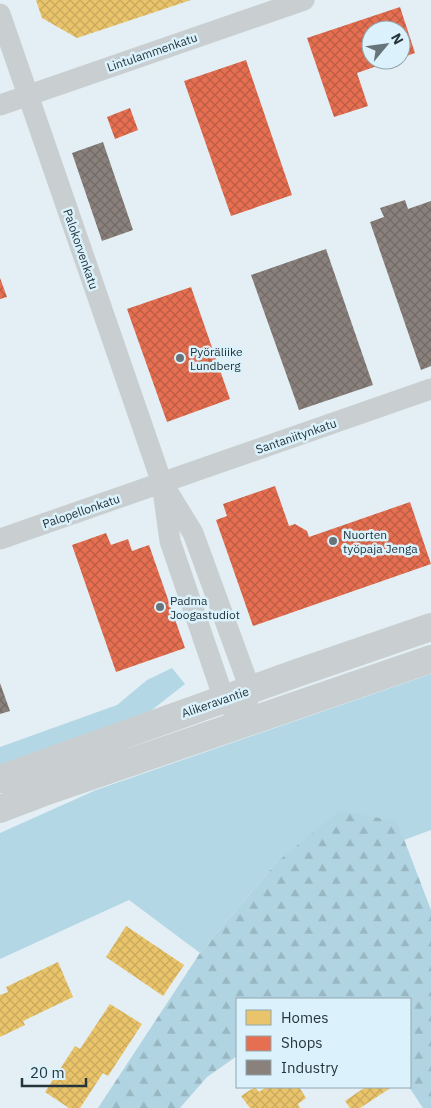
<svg xmlns="http://www.w3.org/2000/svg" width="431" height="1108" viewBox="0 0 431 1108" font-family="'IBM Plex Sans',sans-serif">
<style>
.green{fill:#b4d7e6}
.forest{fill:url(#forest-firs)}
.homes{fill:url(#homes-cross-hatch)}
.shops{fill:url(#shops-cross-hatch)}
.industry{fill:url(#industry-cross-hatch)}
.lines{fill:none;stroke-linecap:round;stroke-linejoin:round}
.minor{stroke:#c9cfd0;stroke-width:21}
.secondary{stroke:#c9cfd0;stroke-width:28}
.poi-dot{fill:#67757b;stroke:#dbf2fc;stroke-width:2}
.labels{text-anchor:middle;dominant-baseline:central;stroke-width:5;stroke-linejoin:round;paint-order:stroke}
.street-label{font-size:12px;fill:#24343a;stroke:#dbf2fc}
.poi-label{font-size:12px;fill:#24343a;stroke:#dbf2fc;text-anchor:start}
</style>
<defs>
<pattern id="forest-firs" width="22" height="20" patternUnits="userSpaceOnUse" patternTransform="scale(1.25)"><rect width="22" height="20" fill="#b1d4e2"/><path d="M5 1l3.5 6h-7zM16 11l3.5 6h-7z" fill="#98b7c3"/></pattern>
<pattern id="homes-cross-hatch" width="8" height="8" patternUnits="userSpaceOnUse" patternTransform="scale(1.25)"><rect width="8" height="8" fill="#e9c46a"/><path d="M0 0l8 8M0 8l8-8" fill="none" stroke="#c8a95d"/></pattern>
<pattern id="shops-cross-hatch" width="8" height="8" patternUnits="userSpaceOnUse" patternTransform="scale(1.25)"><rect width="8" height="8" fill="#e76f51"/><path d="M0 0l8 8M0 8l8-8" fill="none" stroke="#bb5c44"/></pattern>
<pattern id="industry-cross-hatch" width="8" height="8" patternUnits="userSpaceOnUse" patternTransform="scale(1.25)"><rect width="8" height="8" fill="#8a817c"/><path d="M0 0l8 8M0 8l8-8" fill="none" stroke="#716a67"/></pattern>
</defs>
<rect width="100%" height="100%" fill="#e3eff4"/>
<path class="green" d="M172 668 185 684 148 713 0 770V747L117 705 147 680Z
M431 674V830L404 840 397 821 277 862 200 953 129 900 0 959V833L96 790Z"/>
<path class="forest" d="M339 811 397 821 431 910V1108H423L409 1087 410 999H237V1056L207 1077 180 1108H98L200 953 277 862Z"/>
<path class="homes" d="M36 0H191L77 38 42 18Z
M126 926 184 965 163 996 106 957Z
M58 962 73 997 23 1021 25 1025 0 1037V995L8 992 6 987Z
M110 1004 142 1024 108 1076 103 1073 80 1108H69L45 1092 75 1046 80 1049Z
M255 1087 259 1092 266 1087H299L306 1098 298 1104 300 1108H250L241 1096Z
M363 1087H392L360 1108H350L345 1101 364 1088Z"/>
<path class="shops" d="M400 7 415 53 401 58V30H371V60H394L357 73 368 106 334 117 307 38Z
M246 60 292 195 231 216 184 81Z
M130 108 138 130 115 139 107 117Z
M0 278 7 297 0 299Z
M191 287 230 399 167 422 127 309Z
M275 486 289 526 295 524 307 531 309 537 410 502 431 564 253 626 216 520 227 516 223 504Z
M106 533 111 545 128 539 132 551 149 545 185 648 116 672 72 545Z"/>
<path class="industry" d="M103 142 133 230 102 241 72 153Z
M405 200 408 209 431 201V366L421 370 370 222 384 217 380 208Z
M326 249 373 385 299 410 251 275Z
M0 683 10 711 0 714Z"/>
<g class="lines">
<path class="minor" d="M0 14 162 483 170 541 224 699 243 722
M0 105 304 0
M166 489 193 533 250 689 247 703
M0 539 431 389"/>
<path class="secondary" d="M0 779 297 673 431 627
M0 809 47 791 431 659"/>
</g>
<g class="poi-dot">
<circle cx="180" cy="358" r="5"/>
<circle cx="333" cy="541" r="5"/>
<circle cx="160" cy="607" r="5"/>
</g>
<g class="labels">
<g class="street-label">
<text transform="translate(152 52) rotate(-19)">Lintulammenkatu</text>
<text transform="translate(81 249) rotate(71)">Palokorvenkatu</text>
<text transform="translate(296 436) rotate(-19)">Santaniitynkatu</text>
<text transform="translate(81 511) rotate(-19)">Palopellonkatu</text>
<text transform="translate(215 702) rotate(-19)">Alikeravantie</text>
</g>
<g class="poi-label">
<text x="190" y="351">Pyöräliike<tspan x="190" dy="14">Lundberg</tspan></text>
<text x="343" y="534">Nuorten<tspan x="343" dy="14">työpaja Jenga</tspan></text>
<text x="170" y="600">Padma<tspan x="170" dy="14">Joogastudiot</tspan></text>
</g>
</g>
<rect x="236" y="998" width="175" height="90" fill="#dbf2fc" stroke="#92a6ae"/>
<rect x="246" y="1010" width="25" height="15" fill="#e9c46a" stroke="#92a6ae"/>
<text x="281" y="1023" font-size="15" fill="#24343a">Homes</text>
<rect x="246" y="1036" width="25" height="15" fill="#e76f51" stroke="#92a6ae"/>
<text x="281" y="1048" font-size="15" fill="#24343a">Shops</text>
<rect x="246" y="1060" width="25" height="15" fill="#8a817c" stroke="#92a6ae"/>
<text x="281" y="1073" font-size="15" fill="#24343a">Industry</text>
<g transform="translate(386 45) rotate(61)"><circle r="24" fill="#dbf2fc" stroke="#92a6ae"/>
<path d="M0-4L9 19L0 12L-9 19Z" fill="#67757b"/>
<text y="-8" font-size="14" font-weight="bold" text-anchor="middle" fill="#24343a">N</text>
</g>
<path d="M22 1078v8h64v-8" fill="none" stroke="#24343a" stroke-width="2.5"/>
<text x="30" y="1078" font-size="15" fill="#24343a" stroke="#dbf2fc" stroke-width="4" paint-order="stroke">20 m</text>
</svg>
